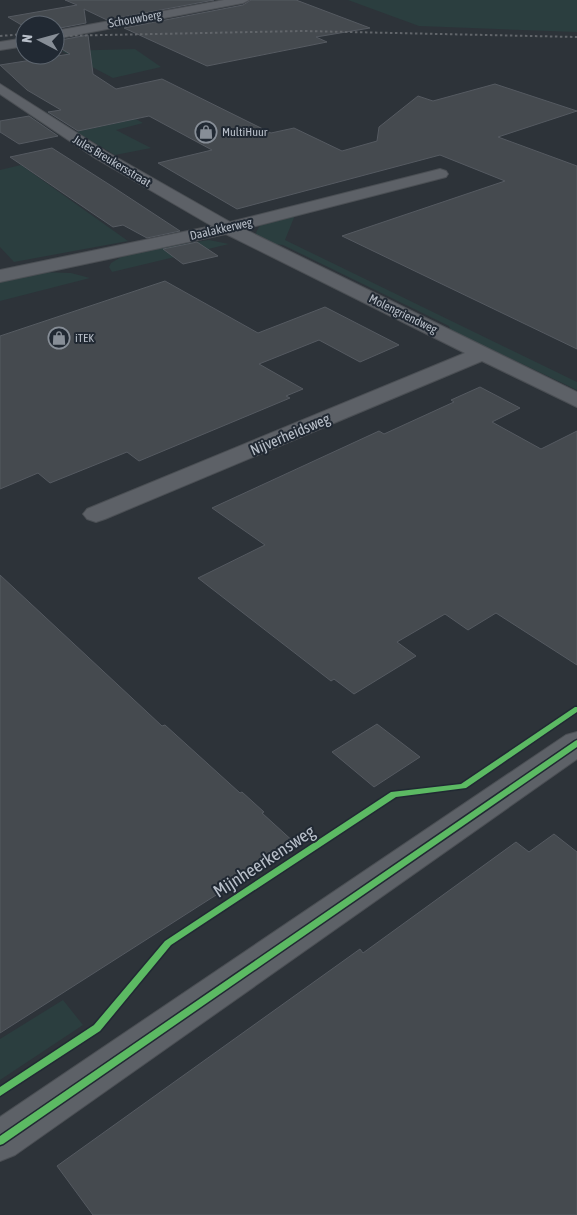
<svg xmlns="http://www.w3.org/2000/svg" width="577" height="1215" viewBox="0 0 577 1215" font-family="'Asap Condensed',sans-serif">
<style>
.green{fill:#2b3e3f}
.building{fill:#454a4f;stroke:#555a61}
.lines{fill:none;stroke-linecap:round;stroke-linejoin:round}
.street-casing{stroke:#4b4f54;stroke-width:2}
.street{fill:#5d6167;fill-rule:evenodd}
.rail{stroke:#61656a;stroke-width:2;stroke-dasharray:2.5 2.5;stroke-linecap:butt}
.cycleway-casing{stroke:#212933;stroke-width:3}
.cycleway{fill:#5cba63;fill-rule:evenodd}
.labels{text-anchor:middle;dominant-baseline:central;stroke-width:4;stroke-linejoin:round;paint-order:stroke}
.far-street-label{font-size:12px;fill:#b8bfc9;stroke:#212933}
.far-poi-label{font-size:12px;fill:#b8bfc9;stroke:#212933;text-anchor:start}
.street-label{font-size:15px;fill:#b8bfc9;stroke:#212933}
.near-street-label{font-size:18px;fill:#b8bfc9;stroke:#212933}
</style>
<rect width="100%" height="100%" fill="#2d3339"/>
<path class="green" d="M348 0H577V32L419 26Z
M135 49 161 67 113 78 62 51Z
M136 119 143 123 116 130 151 148 115 155 76 132Z
M21 165 128 241 14 262 0 247V170Z
M295 215 285 240 577 382V390L484 346 452 334 449 326 283 245 265 243 256 234C259 218 281 218 295 215Z
M209 240 229 244 112 272 109 267 111 263 128 253 175 243 177 245Z
M39 272 71 273 90 278 0 301V281Z
M63 1000 83 1025 0 1080V1039Z"/>
<path class="building" d="M65 0H214L107 20 84 9 86 23 55 29V25H25V27L8 17 77 5Z
M251 0H296L370 28 316 37 327 42 207 66 124 28 243 5Z
M88 35 93 74 116 89 162 79 271 133 294 128 342 151 377 141 379 127 418 96 433 101 495 84 577 111 498 137 577 166V349L342 236 505 181 440 155 237 209 158 163 212 150 149 116 78 131 48 112 61 110 27 90 0 65 70 54 55 45V41Z
M29 116 58 136 19 144 0 132V121Z
M52 148 110 185 180 231 147 238 123 225 113 227 10 157Z
M197 242 218 256 183 264 163 249Z
M165 281 258 333 325 307 399 345 360 362 319 340 259 364 303 389 286 396 290 398 139 461 127 452 50 483 38 473 0 489V336Z
M480 387 520 408 492 422 541 449 577 431V665L496 613 468 630 445 614 397 642 416 656 354 694 334 679 331 681 198 578 265 545 212 508 379 431 384 434 454 402 451 400Z
M0 575 162 726 165 725 240 793 242 792 264 812 262 813 296 844 0 1033Z
M377 724 420 757 374 787 332 752Z
M554 834 577 852V1215H93L57 1166 360 949 363 953 516 842 529 852Z"/>
<g class="lines">
<g class="street-casing">
<path id="street" d="M224 0H249L243 3 55 39V31Z
M25 38V46L0 50V42Z
M0 84 107 152 230 222 440 169 446 171 448 174 446 177 244 229 577 392V407L482 361 105 519 96 522 87 519 83 514 87 509 465 353 226 234 0 282V270L212 226 95 158 0 94Z
M577 732V759L15 1155 0 1161V1117L566 735Z"/>
</g>
<use href="#street" class="street"/>
<path class="rail" d="M0 36 25 34
M55 36 303 31 577 37"/>
<g class="cycleway-casing">
<path id="cycleway" d="M575 707H577V712L466 788 396 797 171 945 100 1031 0 1096V1087L94 1025 165 941 391 792 461 784Z
M577 740V747L3 1144 0 1145V1136L575 741Z"/>
</g>
<use href="#cycleway" class="cycleway"/>
</g>
<defs>
<g id="shop-ring" transform="scale(1.125)"><circle r="9.5" fill="#212933" stroke="#878e97" stroke-width="1.5"/><path d="M-5-2.5h2.3a2.7 3.5 0 0 1 5.4 0H5L5.5 6h-11ZM-1.5-2.5h3a1.5 2.3 0 0 0-3 0Z" fill="#878e97"/></g>
</defs>
<g fill-rule="evenodd">
<use href="#shop-ring" x="206" y="132"/>
<use href="#shop-ring" x="59" y="338"/>
</g>
<g class="labels">
<g class="far-street-label">
<text transform="translate(135 19) rotate(-10)">Schouwberg</text>
<text transform="translate(112 161) rotate(31)">Jules Breukersstraat</text>
<text transform="translate(221 229) rotate(-13)">Daalakkerweg</text>
<text transform="translate(403 314) rotate(26)">Molengriendweg</text>
</g>
<g class="far-poi-label">
<text x="222" y="132">MultiHuur</text>
<text x="75" y="338">iTEK</text>
</g>
<g class="street-label">
<text transform="translate(290 434) rotate(-23)">Nijverheidsweg</text>
</g>
<g class="near-street-label">
<text transform="translate(264 861) rotate(-33)">Mijnheerkensweg</text>
</g>
</g>
<g transform="translate(40 40) rotate(276)"><circle r="24" fill="#212933" stroke="#5d656f"/>
<path d="M0-4L9 19L0 12L-9 19Z" fill="#878e97"/>
<text y="-8" font-size="14" font-weight="bold" text-anchor="middle" fill="#b8bfc9">N</text>
</g>
</svg>
